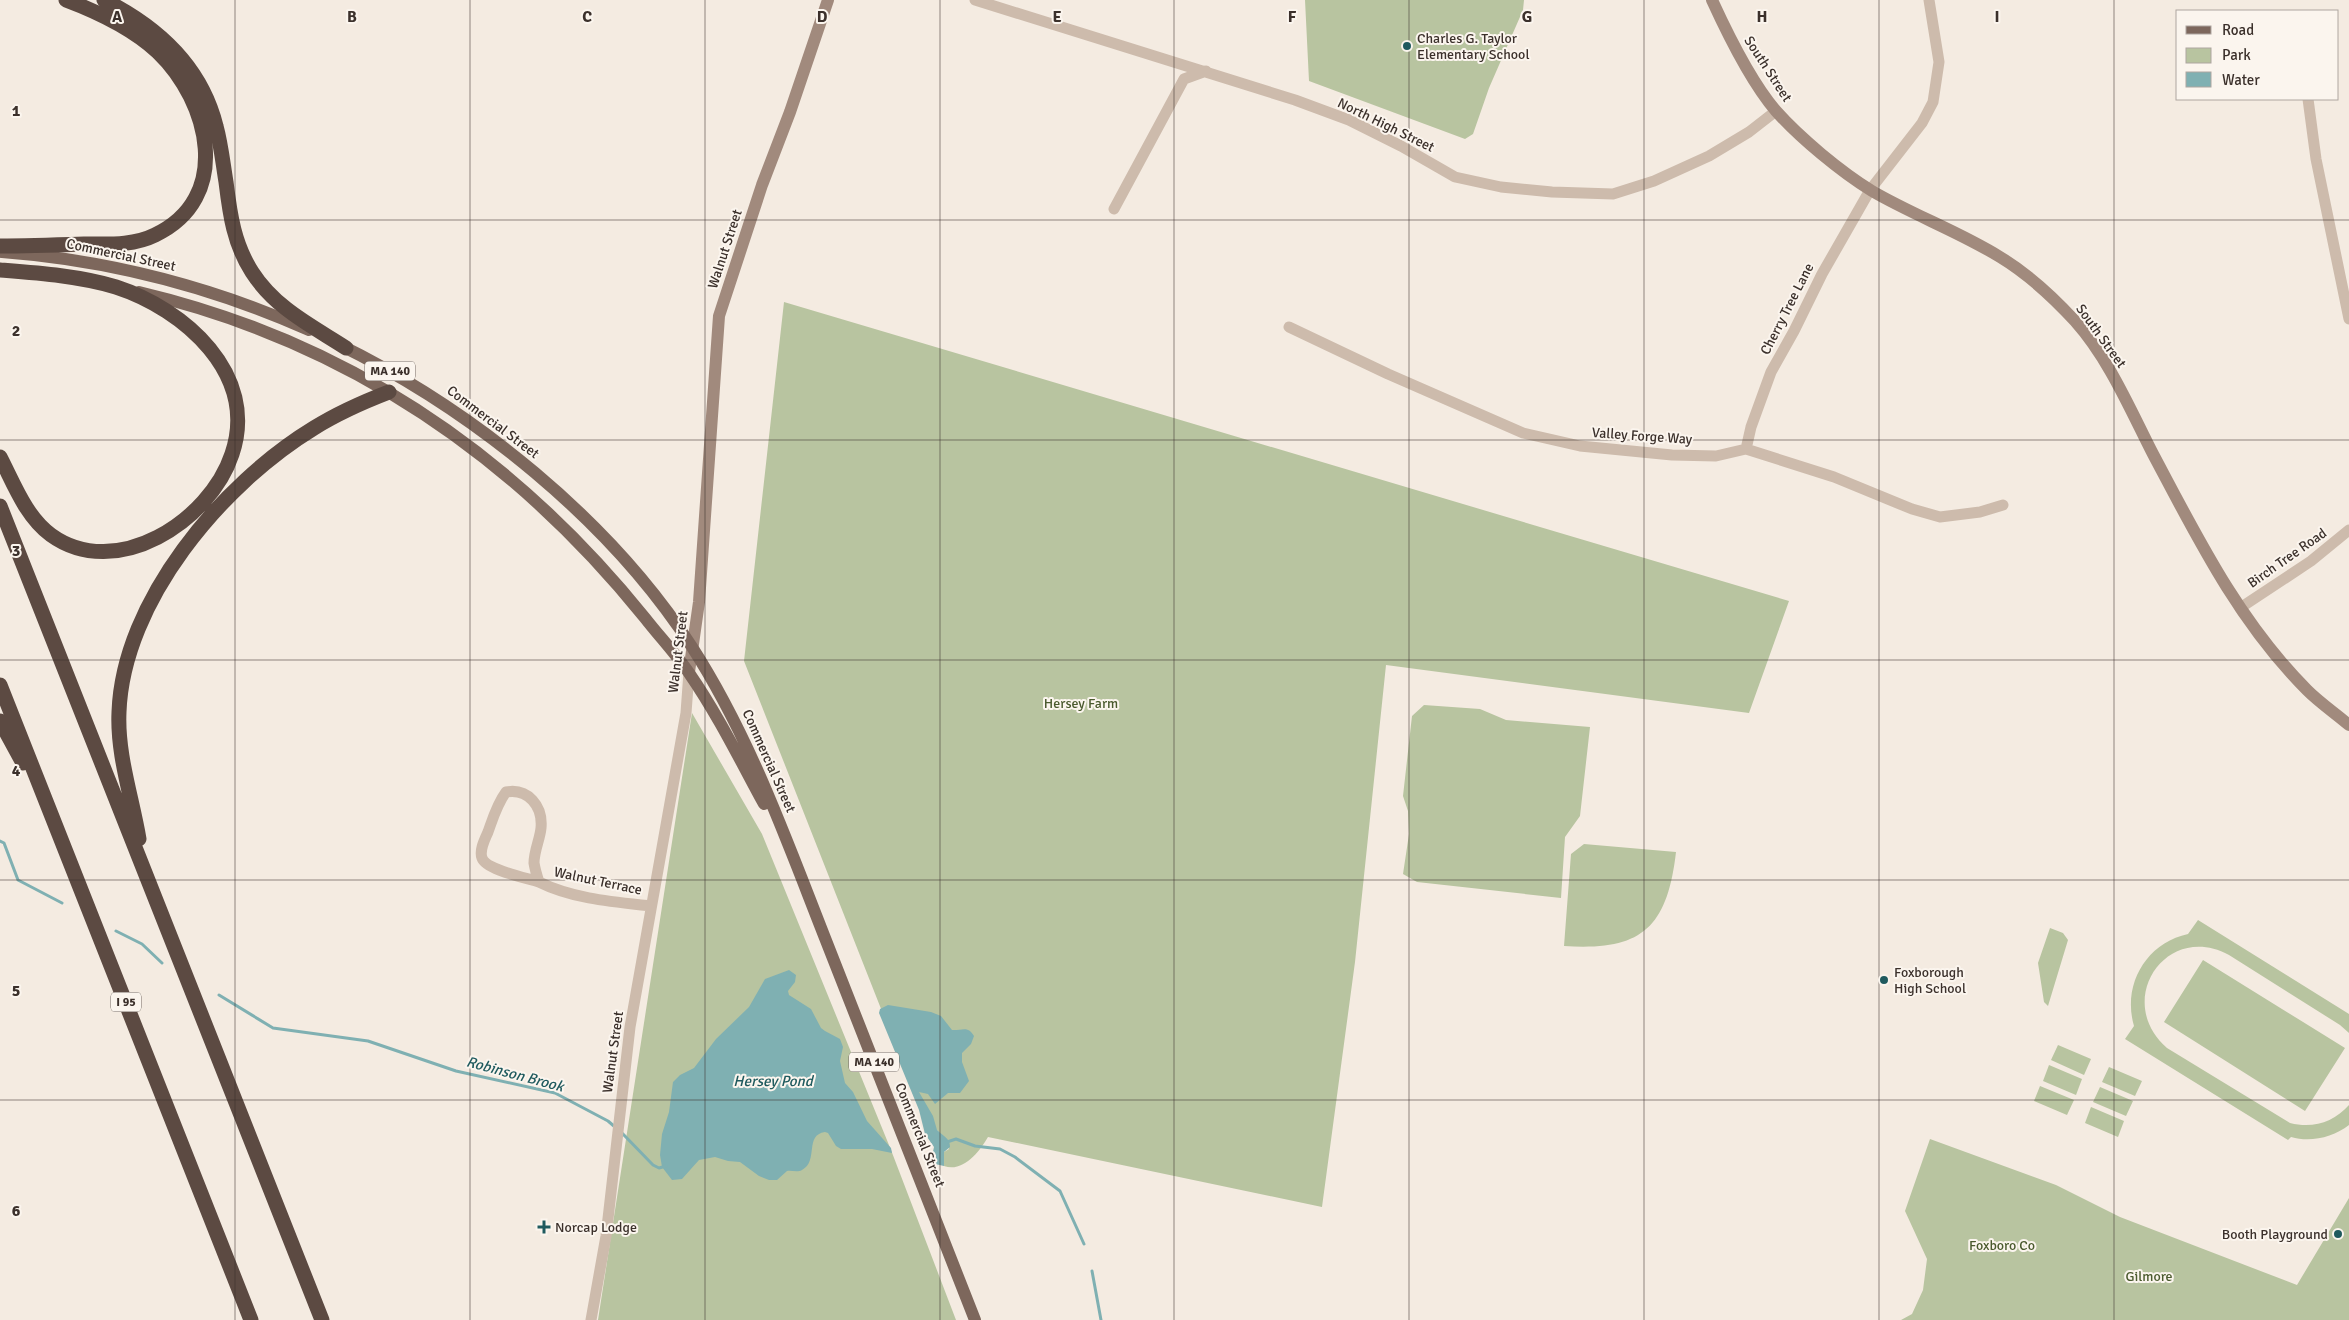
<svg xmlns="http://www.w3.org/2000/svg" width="2349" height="1320" viewBox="0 0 2349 1320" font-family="Signika,sans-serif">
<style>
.green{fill:#b8c4a0}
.water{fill:#7fb0b2}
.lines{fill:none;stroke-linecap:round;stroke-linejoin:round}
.stream{stroke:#7fb0b2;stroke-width:3}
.street{stroke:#cdbbac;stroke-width:11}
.secondary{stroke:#a18a7d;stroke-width:12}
.primary{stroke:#7d675c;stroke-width:12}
.highway{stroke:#5c4a42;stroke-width:15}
.grid{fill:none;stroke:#3b302b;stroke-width:1;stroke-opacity:0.55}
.poi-dot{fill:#1f5a5e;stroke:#fbf5ee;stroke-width:2}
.labels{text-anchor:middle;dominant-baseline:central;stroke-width:4;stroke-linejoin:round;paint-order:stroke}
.shield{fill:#fbf5ee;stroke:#756b66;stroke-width:1}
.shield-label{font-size:12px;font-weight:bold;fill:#3b302b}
.poi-label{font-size:14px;fill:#3b302b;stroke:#fbf5ee;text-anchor:start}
.street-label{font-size:14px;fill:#3b302b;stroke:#fbf5ee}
.park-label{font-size:14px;fill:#4a5a2e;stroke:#fbf5ee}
.water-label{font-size:15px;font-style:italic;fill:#1f5a5e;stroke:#fbf5ee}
.grid-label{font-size:16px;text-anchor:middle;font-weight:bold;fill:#3b302b;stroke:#fbf5ee;stroke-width:4;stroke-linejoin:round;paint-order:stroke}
</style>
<rect width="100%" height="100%" fill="#f4ebe1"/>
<path class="green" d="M1305 0H1524L1523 10 1489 88 1473 134 1465 139 1309 81Z
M784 302 1789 601 1749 713 1386 665 1355 962 1322 1207 988 1137C980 1151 963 1173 944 1166V1152L949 1149C944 1136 938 1129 926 1123L744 661Z
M1424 705 1480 709 1506 720 1590 727 1580 816 1565 837 1561 898 1417 882 1403 874 1409 834 1408 811 1403 796 1412 716Z
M692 713 762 834 891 1150 956 1320H598Z
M1584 844 1676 852C1667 929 1641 951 1564 946L1571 854Z
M2198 920 2349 1014V1033L2340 1025 2229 955C2166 921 2113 1001 2167 1048L2290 1123C2313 1129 2334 1122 2349 1105V1125C2333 1137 2311 1143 2291 1137L2288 1140 2125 1039 2134 1026C2122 985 2146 943 2188 934Z
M2050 928 2063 933 2068 940 2048 1006 2044 1002 2038 963Z
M2203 960 2345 1048 2305 1111 2164 1022Z
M2058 1045 2091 1059 2084 1075 2051 1060Z
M2049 1065 2082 1079 2076 1095 2043 1081Z
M2109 1067 2142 1081 2135 1096 2102 1082Z
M2040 1086 2074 1100 2067 1115 2034 1101Z
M2100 1087 2133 1101 2126 1116 2093 1102Z
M2091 1107 2124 1121 2118 1137 2085 1123Z
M1930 1139 2056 1185 2120 1217 2297 1285 2349 1198V1320H1901L1912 1314 1923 1290 1927 1259 1905 1211Z"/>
<path class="water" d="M789 970 796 975 795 982 788 991 789 995 811 1009 821 1028 825 1031 840 1039 843 1047 840 1061 845 1083 853 1092 867 1121 891 1148 892 1153 872 1149H841L836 1146 828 1133 825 1132C804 1135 819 1161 802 1170 797 1173 792 1170 787 1171L777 1180H769L759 1176 740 1162 728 1161 715 1157 699 1160 682 1179 672 1180 662 1167 660 1155 662 1134 669 1112 673 1082 680 1075 694 1068 716 1039 749 1007 765 979Z
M888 1005 931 1012 941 1016 952 1030C961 1031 968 1025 974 1036L971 1044 962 1053V1062L969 1081 960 1093H948L935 1104 928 1094 919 1092 933 1116 937 1130C943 1136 950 1138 950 1147L944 1152V1166L935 1164 931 1161 934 1147 925 1134 919 1110 879 1013 880 1009Z"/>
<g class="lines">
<path class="stream" d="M0 841 4 843 18 880 62 903
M116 931 142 944 162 963
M219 995 273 1028 368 1041 456 1071 555 1093 608 1121 615 1127
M622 1133 653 1165 659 1168 666 1166
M947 1142 956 1139 975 1146 1000 1149 1015 1157 1060 1191 1084 1244
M1092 1271 1101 1320"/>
<path class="street" d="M975 0 1295 100 1349 120 1401 146 1455 177 1501 187 1552 192 1613 194 1654 181 1709 156 1749 132 1776 111
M2308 99 2316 159 2349 319
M1114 209 1184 79 1206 71
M1289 327 1388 374 1523 433 1580 446 1672 455 1716 456 1746 449 1834 477 1912 509 1940 517 1980 512 2003 505
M1746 449 1751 427 1771 372 1794 331 1822 274 1870 190 1922 123 1933 102 1939 62 1929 0
M2240 608 2311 561 2349 530
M539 882C527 878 486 870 482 858 479 850 485 839 488 832 493 818 497 804 506 792 528 788 543 806 541 828 540 839 534 851 534 863 535 869 537 876 539 882 573 899 614 902 651 906
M591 1320 606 1236 630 1027 686 713 689 672"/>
<path class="secondary" d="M1712 0C1728 35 1751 82 1776 111 1800 138 1841 172 1872 191 1913 215 1960 232 2000 257 2028 274 2053 297 2075 321 2109 359 2130 409 2153 454 2197 537 2239 622 2307 690 2320 703 2335 713 2349 725
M689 672 699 602 719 316 762 185 790 112 828 0"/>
<path class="primary" d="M2 252C108 260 212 287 309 330
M139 292C346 341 512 453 645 618 659 636 676 654 689 673 718 715 740 760 764 804
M338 344C473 410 610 520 692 647 750 737 786 839 825 938 875 1065 925 1193 975 1320"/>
<path class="highway" d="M104 0C158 27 201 66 216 126 221 144 223 164 226 182 230 215 234 244 252 272 275 308 312 326 346 348
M0 246C28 246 56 245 84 244 107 244 133 246 155 235 233 198 210 102 158 52 132 28 98 12 66 0
M0 270C38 273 80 276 116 287 184 309 259 374 232 454 210 521 116 582 51 535 26 517 14 484 0 457
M0 506 322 1320
M0 685 251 1320
M0 721 23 763
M139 839C132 797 117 755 119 712 123 601 222 484 314 428 338 413 363 402 389 392"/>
</g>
<path class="grid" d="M235 0V1320M470 0V1320M705 0V1320M940 0V1320M1174 0V1320M1409 0V1320M1644 0V1320M1879 0V1320M2114 0V1320M0 220H2349M0 440H2349M0 660H2349M0 880H2349M0 1100H2349"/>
<g class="poi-dot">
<circle cx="1407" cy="46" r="5"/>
<circle cx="1884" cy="980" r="5"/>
<path d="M541.5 1219.5h5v5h5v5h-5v5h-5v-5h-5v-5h5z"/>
<circle cx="2338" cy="1234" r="5"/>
</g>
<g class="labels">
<g class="shield">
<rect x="365" y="361.5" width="50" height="19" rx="4"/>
<rect x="111" y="992.5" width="30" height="19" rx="4"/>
<rect x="849" y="1052.5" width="50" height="19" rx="4"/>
</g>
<g class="shield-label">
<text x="390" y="371">MA 140</text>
<text x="126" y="1002">I 95</text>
<text x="874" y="1062">MA 140</text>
</g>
<g class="poi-label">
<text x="1417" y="38">Charles G. Taylor<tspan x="1417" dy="16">Elementary School</tspan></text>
<text x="1894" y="972">Foxborough<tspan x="1894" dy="16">High School</tspan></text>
<text x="555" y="1227">Norcap Lodge</text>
<text x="2328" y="1234" text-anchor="end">Booth Playground</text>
</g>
<g class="street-label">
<text transform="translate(1768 69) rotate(57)">South Street</text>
<text transform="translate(1386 125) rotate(26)">North High Street</text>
<text transform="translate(725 249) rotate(-72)">Walnut Street</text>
<text transform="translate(121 255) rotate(12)">Commercial Street</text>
<text transform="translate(1787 309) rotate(-63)">Cherry Tree Lane</text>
<text transform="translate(2101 336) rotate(54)">South Street</text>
<text transform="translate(493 422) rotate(37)">Commercial Street</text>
<text transform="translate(1642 436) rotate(4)">Valley Forge Way</text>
<text transform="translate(2287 558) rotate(-35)">Birch Tree Road</text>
<text transform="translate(678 652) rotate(-83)">Walnut Street</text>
<text transform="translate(769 761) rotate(66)">Commercial Street</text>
<text transform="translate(598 881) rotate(12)">Walnut Terrace</text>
<text transform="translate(613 1052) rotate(-82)">Walnut Street</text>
<text transform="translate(920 1135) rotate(68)">Commercial Street</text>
</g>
<g class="park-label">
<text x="1081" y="703">Hersey Farm</text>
<text x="2002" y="1245">Foxboro Co</text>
<text x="2149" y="1276">Gilmore</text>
</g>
<g class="water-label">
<text transform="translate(515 1074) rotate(15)">Robinson Brook</text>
<text x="773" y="1081">Hersey Pond</text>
</g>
</g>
<g class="grid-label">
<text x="117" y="22">A</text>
<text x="352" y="22">B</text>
<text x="587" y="22">C</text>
<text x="822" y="22">D</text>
<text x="1057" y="22">E</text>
<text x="1292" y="22">F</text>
<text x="1527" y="22">G</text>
<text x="1762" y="22">H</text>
<text x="1997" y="22">I</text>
<text x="16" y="116">1</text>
<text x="16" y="336">2</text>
<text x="16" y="556">3</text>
<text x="16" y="776">4</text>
<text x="16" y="996">5</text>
<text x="16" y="1216">6</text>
</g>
<rect x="2176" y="10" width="162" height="90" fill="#fbf5ee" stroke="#aea6a0"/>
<rect x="2186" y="26" width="25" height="8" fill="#7d675c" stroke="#aea6a0"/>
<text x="2222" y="35" font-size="15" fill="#3b302b">Road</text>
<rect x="2186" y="48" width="25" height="15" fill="#b8c4a0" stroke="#aea6a0"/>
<text x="2222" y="60" font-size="15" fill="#3b302b">Park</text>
<rect x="2186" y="72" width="25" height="15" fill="#7fb0b2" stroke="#aea6a0"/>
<text x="2222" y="85" font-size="15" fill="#3b302b">Water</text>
</svg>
